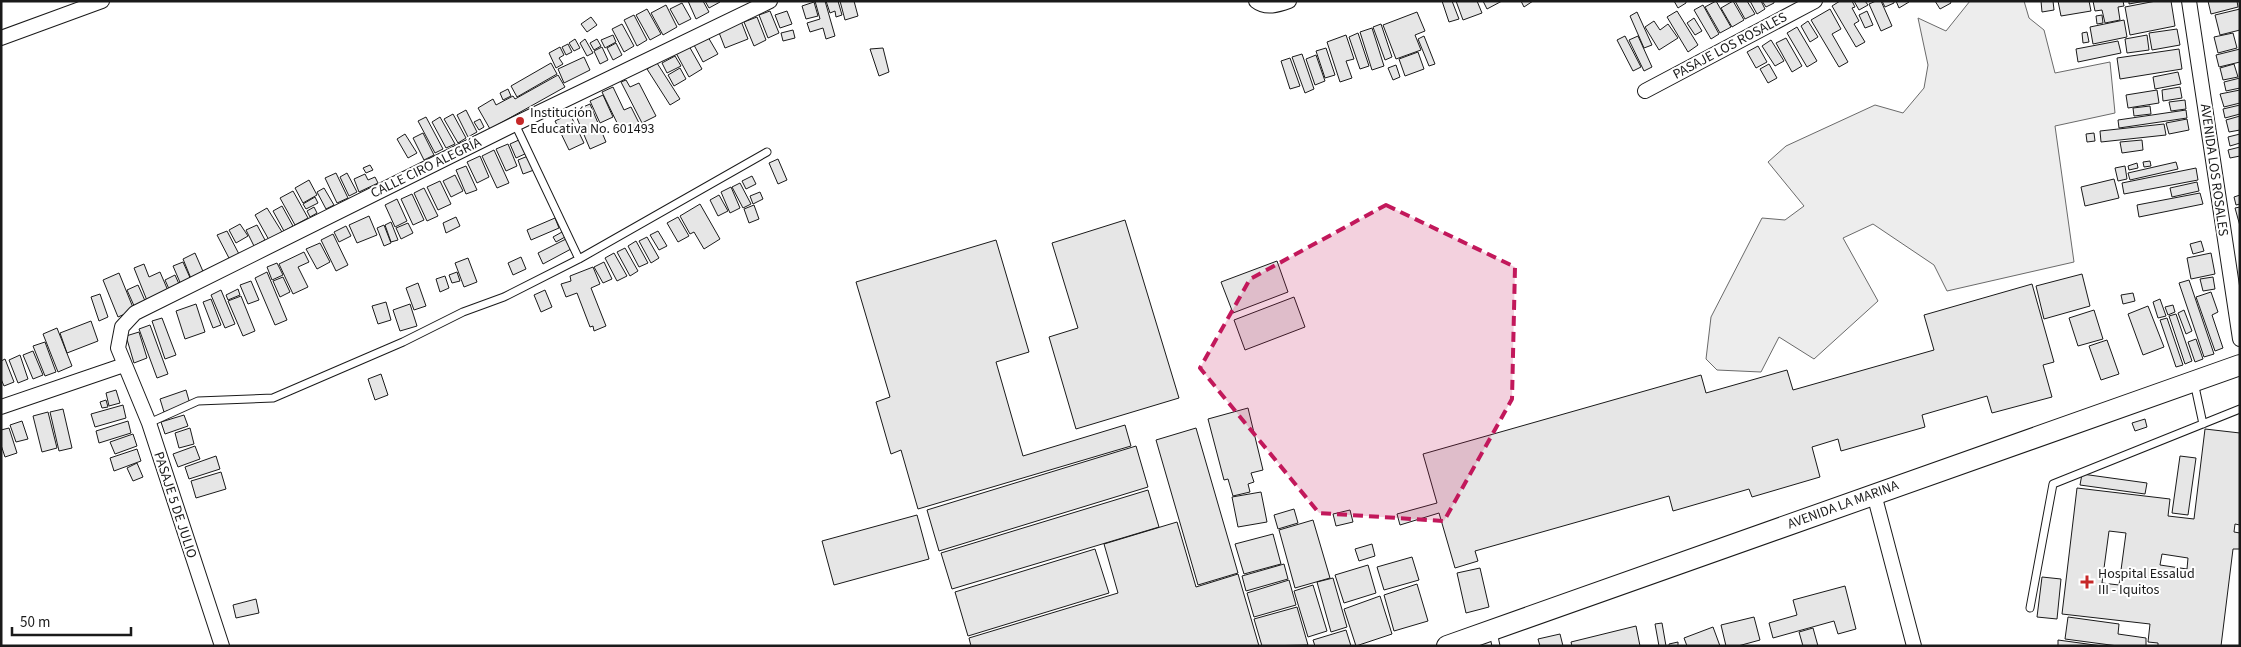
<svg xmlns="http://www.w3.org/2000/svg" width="2241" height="647" viewBox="0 0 2241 647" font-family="'Source Sans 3',sans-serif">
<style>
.built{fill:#ededed;stroke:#6a6a6a}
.building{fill:#e6e6e6;stroke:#1a1a1a;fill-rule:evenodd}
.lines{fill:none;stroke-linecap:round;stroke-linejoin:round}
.service-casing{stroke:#1a1a1a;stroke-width:9}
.minor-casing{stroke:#1a1a1a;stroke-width:16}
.secondary-casing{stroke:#1a1a1a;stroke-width:22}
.service{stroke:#fff;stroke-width:7}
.minor{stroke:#fff;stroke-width:14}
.secondary{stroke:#fff;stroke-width:20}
.marked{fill:#c2185b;fill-opacity:0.2;stroke:#c2185b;stroke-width:4;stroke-dasharray:10 6;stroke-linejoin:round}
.poi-dot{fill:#c62828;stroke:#fff;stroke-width:2}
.labels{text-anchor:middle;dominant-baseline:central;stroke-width:4;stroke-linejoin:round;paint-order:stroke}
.street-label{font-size:14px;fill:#1a1a1a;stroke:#fff}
.poi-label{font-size:14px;fill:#1a1a1a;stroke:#fff;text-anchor:start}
</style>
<rect width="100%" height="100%" fill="#fff"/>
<path class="built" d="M1970 1H2024L2029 18 2044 30 2055 73 2110 62 2115 113 2055 126 2074 262 1947 291 1934 265 1873 224 1843 238 1878 301 1814 359 1779 337 1761 372 1717 370 1706 359 1711 317 1762 218 1785 220 1804 206 1768 162 1786 146 1875 105 1903 113 1924 88 1928 65 1918 18 1946 31Z"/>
<path class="building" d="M688 1H703L709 12 696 19Z
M705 1H720V2L709 8Z
M815 1H825L835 36 826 39 823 28 810 32 807 23 820 19Z
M826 1H838L842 15 836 17 835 11 830 13Z
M840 1H854L858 16 845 20Z
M1442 1H1452L1459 19 1449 22Z
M1456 1H1477L1482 13 1463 20Z
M1483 1H1502L1487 9Z
M1521 1H1533L1524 7Z
M1674 1H1686V3L1678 8Z
M1716 1 1731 27 1720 33 1705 7Z
M1733 1 1744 20 1732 27 1721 8Z
M1735 1H1747L1755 14 1745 19Z
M1750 1H1761L1765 9 1757 14Z
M1762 1H1774V3L1766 7Z
M1840 1H1852L1855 7 1852 8 1859 21 1854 24 1865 42 1856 47 1832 6Z
M1854 1H1865L1868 5 1859 10Z
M1876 1H1881L1892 26 1881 31 1869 4Z
M1882 1H1894V3L1885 7Z
M1896 1H1908L1909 2 1899 8Z
M1935 1H1950L1951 3 1940 9Z
M2041 1H2053L2054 10 2042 12Z
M2058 1H2089L2091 11 2061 16Z
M2093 1H2123L2124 6 2118 7 2120 20 2105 23 2102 10 2095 11Z
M2129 1H2145L2129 4Z
M2156 1H2171L2175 26 2130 35 2125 7Z
M2208 1H2237L2238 7 2211 14Z
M814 2 818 16 806 19 802 6Z
M682 3 691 19 679 25 670 9Z
M666 5 677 27 663 35 651 13Z
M1703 5 1719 34 1711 39 1694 10Z
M647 9 661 34 650 40 636 15Z
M1830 9 1841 29 1832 34 1848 62 1839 67 1811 20Z
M2240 9V30L2220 35 2215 15Z
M770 11 779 33 768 38 759 15Z
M787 11 792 24 780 28 775 15Z
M1677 11 1698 45 1688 52 1667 17Z
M1867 11 1873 25 1865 28 1859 15Z
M1417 12 1425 31 1415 35 1421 50 1396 59 1383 25Z
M1637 12 1652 45 1644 48 1630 16Z
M634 15 647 40 637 46 624 20Z
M2102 15 2103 23 2097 24 2096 16Z
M591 17 597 25 587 32 581 24Z
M757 17 766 40 754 46 744 22Z
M1694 18 1702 31 1695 35 1687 23Z
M2124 20 2127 37 2093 44 2090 27Z
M741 21 748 39 725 48 718 30Z
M1654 21 1660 30 1668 24 1678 38 1659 50 1645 27Z
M1808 21 1818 37 1810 42 1801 26Z
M622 24 634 46 624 52 612 29Z
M1381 24 1392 57 1385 60 1373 27Z
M1797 27 1817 61 1807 67 1787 33Z
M1372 28 1384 66 1372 70 1360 32Z
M2177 29 2180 45 2152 50 2149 33Z
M793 30 795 38 783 41 781 33Z
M2087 32 2089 42 2083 43 2082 33Z
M1358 33 1369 66 1360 69 1349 37Z
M2233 33 2237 48 2218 53 2214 37Z
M613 35 616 42 605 48 601 40Z
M1346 35 1354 59 1346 61 1352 78 1340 82 1327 42Z
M2147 35 2149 50 2127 53 2125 39Z
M1424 36 1435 64 1429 66 1418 39Z
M1625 36 1641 67 1633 71 1617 40Z
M1638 36 1652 67 1644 71 1629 40Z
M708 37 718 54 703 62 694 45Z
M1786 38 1802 66 1792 72 1776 43Z
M575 39 580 48 574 51 569 43Z
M585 39 593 53 587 56 580 43Z
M597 39 601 46 594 50 590 43Z
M1771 40 1784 61 1775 66 1762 46Z
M2118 41 2121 53 2078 62 2076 49Z
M616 43 622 55 613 60 607 48Z
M568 44 572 52 566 55 562 47Z
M689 46 702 69 689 77 676 53Z
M1758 46 1767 62 1756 68 1747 52Z
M560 47 564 55 559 58 563 64 556 68 549 53Z
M602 47 608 60 600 64 594 51Z
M883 48 889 72 879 76 870 49Z
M1326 48 1335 75 1325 78 1316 51Z
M2179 49 2182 69 2120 79 2117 58Z
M2240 49V62L2219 67 2216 55Z
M1418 52 1424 69 1405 76 1399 59Z
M1302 54 1314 89 1305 93 1292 57Z
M1316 55 1325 81 1315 85 1306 59Z
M675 56 681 66 667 73 662 63Z
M584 57 590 70 564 83 558 69Z
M1290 58 1300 86 1290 89 1281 61Z
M551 63 557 74 517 97 511 86Z
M657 63 680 99 670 105 647 69Z
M1769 64 1777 78 1768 83 1760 69Z
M2234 64 2238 77 2223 80 2220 68Z
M1396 65 1400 77 1393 80 1388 68Z
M680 68 686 79 674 86 668 75Z
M2178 72 2181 84 2155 89 2153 77Z
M558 75 565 87 490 129 478 108 493 99 496 105 513 96 515 99Z
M2240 78V88L2226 91 2224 82Z
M626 80 630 87 639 83 656 116 642 123 621 82Z
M613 87 624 110 631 107 640 125 622 133 602 92Z
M2180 87 2182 98 2163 101 2162 90Z
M508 89 511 96 503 100 500 93Z
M2157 90 2159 103 2128 108 2126 95Z
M2240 90V103L2224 107 2220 94Z
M603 95 613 117 600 123 590 101Z
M2185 100 2186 109 2171 111 2169 102Z
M590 104 606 142 590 149 574 111Z
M2240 105V114L2225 118 2223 109Z
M2150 106 2151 114 2134 116 2133 108Z
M466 110 477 132 468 137 457 115Z
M2186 110 2187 118 2119 128 2118 120Z
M453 114 466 138 458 143 444 119Z
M570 114 584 143 569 150 555 121Z
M2240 116V130L2229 132 2226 120Z
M426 117 443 149 435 153 418 121Z
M440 117 455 144 446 148 432 122Z
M480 119 484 127 479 130 474 122Z
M2187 119 2189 130 2169 134 2166 123Z
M2164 124 2166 135 2101 142 2100 131Z
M423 133 434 155 424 160 413 138Z
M2094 133 2095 141 2087 142 2086 134Z
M405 134 417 153 408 158 397 139Z
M2240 134V143L2230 146 2228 137Z
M521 139 527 153 516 158 510 144Z
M2142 140 2143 150 2122 153 2120 142Z
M508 144 517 166 506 171 496 149Z
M2240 147V156L2230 158 2228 150Z
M494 150 509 183 497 188 482 156Z
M480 156 489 177 477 183 467 162Z
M528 156 534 170 523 174 518 160Z
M778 159 787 180 778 184 769 163Z
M2150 161 2151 166 2144 167 2143 162Z
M2176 162 2178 169 2130 180 2128 173Z
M2137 163 2138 168 2129 170 2128 166Z
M370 165 373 170 366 173 363 168Z
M466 166 477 190 466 194 456 170Z
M2125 166 2127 179 2118 181 2115 168Z
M2196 168 2198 180 2124 194 2122 183Z
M336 173 348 198 337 203 325 178Z
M347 173 357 192 349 196 340 177Z
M365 174 368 180 375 177 378 183 359 192 354 179Z
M455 175 463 191 451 197 443 181Z
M752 176 756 184 746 189 742 181Z
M2114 179 2119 198 2085 206 2081 187Z
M309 180 317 195 303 203 295 188Z
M440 181 451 204 438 210 427 187Z
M2197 182 2199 191 2172 197 2170 188Z
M740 183 751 204 743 208 732 187Z
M731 187 740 208 730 213 721 192Z
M324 188 334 205 326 209 317 192Z
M424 188 438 216 427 221 414 193Z
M293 191 308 218 295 225 280 198Z
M760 192 763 199 753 204 750 196Z
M2200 193 2203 204 2139 217 2137 205Z
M412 194 424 220 413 225 401 199Z
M719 195 728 211 718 216 710 200Z
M2240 195V204L2236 205 2234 197Z
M315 197 318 203 306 209 303 204Z
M397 199 407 221 395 227 385 205Z
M700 204 720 239 704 249 694 232 690 234 680 216Z
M754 205 759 219 749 223 744 209Z
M282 206 293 226 284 231 273 211Z
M314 207 317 213 310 217 307 211Z
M2240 207V226L2235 208Z
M267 208 282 232 269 240 255 215Z
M369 216 377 235 357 243 349 225Z
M456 217 460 226 446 233 443 223Z
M678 217 689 236 678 242 667 223Z
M555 218 559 228 531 240 527 230Z
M1125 220 1179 398 1076 429 1049 337 1078 328 1052 243Z
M391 222 398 240 391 242 385 225Z
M408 223 413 233 401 239 396 228Z
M240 224 248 236 236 243 229 230Z
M257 225 265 240 254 246 246 230Z
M384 225 391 243 384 246 377 228Z
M346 226 351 236 339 242 334 232Z
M227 231 240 256 230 260 217 235Z
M658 231 667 246 659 250 650 235Z
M562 232 565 237 556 242 553 237Z
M333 234 348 265 336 271 321 240Z
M647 237 659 258 651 263 639 241Z
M566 239 571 249 543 264 538 253Z
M996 240 1029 352 996 362 1023 456 1125 425 1131 446 918 509 901 450 891 454 876 402 890 397 856 282Z
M636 241 648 263 639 267 628 246Z
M2201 241 2204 251 2193 254 2190 244Z
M320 243 330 262 317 269 306 249Z
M625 248 638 271 630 276 617 252Z
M304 252 309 262 298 267 308 287 293 294 279 264Z
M195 253 205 276 192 281 183 259Z
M614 253 627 276 617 281 605 258Z
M2211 253 2215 274 2191 279 2187 258Z
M521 257 526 269 513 275 508 263Z
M468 258 477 282 464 287 455 263Z
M1277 261 1288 292 1233 313 1221 282Z
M183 262 192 282 182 287 173 266Z
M604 262 612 279 603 283 594 267Z
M277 263 283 275 272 280 267 267Z
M144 264 149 277 160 272 169 293 148 303 134 268Z
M593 267 600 284 591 288 606 326 594 331 593 326 590 327 577 293 566 297 561 284 571 281 570 276Z
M267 272 287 320 275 325 255 278Z
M457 272 460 281 452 283 449 275Z
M119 273 134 310 118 317 103 280Z
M2082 274 2090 306 2044 319 2036 286Z
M175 275 179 284 169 289 165 280Z
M445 276 449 288 440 292 436 279Z
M283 277 290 292 280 297 273 281Z
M2213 277 2215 289 2203 291 2200 279Z
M2189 280 2214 354 2204 357 2179 283Z
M251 281 259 300 248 304 240 285Z
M418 283 426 306 414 310 406 288Z
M2032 284 2054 362 2043 365 2052 397 1992 413 1987 396 1922 415 1925 427 1841 451 1838 439 1812 447 1820 477 1752 497 1749 489 1673 511 1669 496 1475 551 1478 561 1455 568 1439 513 1400 525 1397 514 1437 503 1423 454 1701 375 1706 393 1787 370 1793 390 1934 350 1924 315Z
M138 285 146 303 135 308 127 290Z
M238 289 240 295 228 300 226 295Z
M221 290 235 324 225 328 211 295Z
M545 290 552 307 541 312 534 295Z
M2211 292 2218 312 2212 315 2223 348 2215 351 2196 297Z
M2133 293 2135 301 2123 304 2121 295Z
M100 294 108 317 99 321 91 297Z
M241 296 255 331 243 336 228 301Z
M1294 297 1305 327 1245 350 1234 320Z
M211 299 221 325 213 328 203 302Z
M2160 299 2166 316 2158 318 2153 302Z
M386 302 391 320 378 324 372 306Z
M196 304 205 332 185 339 176 311Z
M410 304 417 326 400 331 393 310Z
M2173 305 2175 312 2168 315 2165 307Z
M2148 306 2164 347 2143 355 2128 314Z
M2094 310 2103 339 2078 346 2069 318Z
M2184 310 2192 331 2186 334 2178 313Z
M2176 314 2192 361 2185 364 2169 316Z
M162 318 176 355 165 359 152 321Z
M2167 318 2183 365 2176 367 2160 320Z
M91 321 98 341 67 353 60 333Z
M150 325 168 374 157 378 139 329Z
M57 328 72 366 58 372 43 334Z
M139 332 147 358 134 363 126 336Z
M2196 339 2203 359 2195 362 2188 342Z
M2107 340 2119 374 2101 380 2089 346Z
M45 342 56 372 45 376 33 346Z
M33 351 43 375 33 379 23 355Z
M20 355 28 379 18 383 9 360Z
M5 359 14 382 4 386 1 379V361Z
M381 374 388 395 375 400 368 379Z
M116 390 120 403 109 406 106 393Z
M186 390 190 404 164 412 160 399Z
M106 400 108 407 102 408 100 402Z
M123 405 126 418 95 427 91 414Z
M1248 408 1263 470 1251 473 1254 482 1248 484 1250 492 1233 496 1228 479 1224 480 1208 419Z
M63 409 72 448 59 451 50 412Z
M48 412 57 448 42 452 33 416Z
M184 415 188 426 165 434 161 422Z
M2145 419 2147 427 2135 431 2132 423Z
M22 421 28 439 16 442 10 425Z
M128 421 131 433 99 443 96 431Z
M9 428 17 453 5 457 1 445V430Z
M190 428 194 444 179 448 175 433Z
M1196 428 1238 573 1198 585 1156 440Z
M2205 429 2240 433V525L2235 524 2234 532 2240 533V549H2233L2221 646H2158V643L2148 642 2150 624 2062 614 2077 488 2170 499 2168 516 2194 519ZM2109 531 2126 533 2119 585 2102 583ZM2162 554 2188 558 2187 569 2160 565Z
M133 434 137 446 115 454 110 442Z
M195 446 200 459 178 467 173 454Z
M1136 446 1148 487 939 551 927 510Z
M137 449 141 461 114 471 110 458Z
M216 456 220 469 189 479 185 467Z
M2180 456 2196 458 2188 515 2172 513Z
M137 463 143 477 133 481 127 468Z
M221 472 226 489 196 498 191 481Z
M2082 474 2147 483 2145 494 2080 485Z
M1148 490 1159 527 952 589 941 553Z
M1261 492 1267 522 1238 527 1232 497Z
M1294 509 1298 523 1278 529 1274 515Z
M1350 510 1353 522 1336 526 1333 514Z
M917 515 929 559 834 585 822 541Z
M1313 520 1330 578 1295 588 1279 530Z
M1177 522 1196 587 1238 574 1259 646H971L969 638 1118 593 1104 544Z
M1273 534 1281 564 1244 574 1235 544Z
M1372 544 1375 556 1359 561 1355 549Z
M1095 549 1109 593 968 636 955 592Z
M1412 557 1419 580 1384 590 1377 567Z
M1284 564 1288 579 1246 591 1242 576Z
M1368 565 1376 593 1344 603 1335 575Z
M1480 568 1489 607 1466 613 1457 573Z
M2042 577 2061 579 2057 619 2037 617Z
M1333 578 1347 627 1331 632 1317 582Z
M1289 580 1296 605 1254 617 1247 593Z
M1417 584 1428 621 1394 631 1384 595Z
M1313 585 1327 631 1308 637 1294 591Z
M1845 586 1856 629 1838 634 1834 621 1773 638 1769 623 1797 615 1793 600Z
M1380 596 1392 634 1356 646 1344 609Z
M256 599 259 613 236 618 233 605Z
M1297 607 1308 645 1262 646 1254 619Z
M1754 617 1760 640 1738 646H1726L1721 625Z
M2068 617 2119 624 2118 634 2146 638V646H2118L2065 639Z
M1662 623 1666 646H1659L1655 624Z
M1636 626 1640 646H1572L1571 642Z
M1713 627 1720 646H1687L1684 638Z
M1813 628 1818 646H1803L1799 632Z
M1346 630 1351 646H1315L1313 640Z
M1560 634 1563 646H1540L1538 639Z
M2058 640 2102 646H2058Z
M1678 642V646H1669V644Z"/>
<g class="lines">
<g class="service-casing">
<path id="service" d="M515 124 579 259
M2194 382 2203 424
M149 423 198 401 273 398 403 342 463 312 504 297 579 259 767 152
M2030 608 2053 484 2240 409
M1493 632 1496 646"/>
</g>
<g class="minor-casing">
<path id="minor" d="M1256 1C1266 9 1278 5 1289 1
M2189 1 2240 339
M1 38 102 1
M1645 91 1815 1
M1 407 124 365
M1874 494 1914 646
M222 646 149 423 118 348 122 327 135 313 515 124 770 1"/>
</g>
<g class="secondary-casing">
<path id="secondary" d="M1447 646 2240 365"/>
</g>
<use href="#service" class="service"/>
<use href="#minor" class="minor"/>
<use href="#secondary" class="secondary"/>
</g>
<path class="marked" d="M1386 205 1515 267 1512 399 1444 521 1319 513 1200 368 1250 279Z"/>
<g class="poi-dot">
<circle cx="520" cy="121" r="5"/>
<path d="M2084.5 574.5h5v5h5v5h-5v5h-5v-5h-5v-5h5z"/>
</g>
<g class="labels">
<g class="street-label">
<text transform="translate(1730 46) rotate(-28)">PASAJE LOS ROSALES</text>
<text transform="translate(426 168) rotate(-26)">CALLE CIRO ALEGRÍA</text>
<text transform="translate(2214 170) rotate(82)">AVENIDA LOS ROSALES</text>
<text transform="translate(175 505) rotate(72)">PASAJE 5 DE JULIO</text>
<text transform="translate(1843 505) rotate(-20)">AVENIDA LA MARINA</text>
</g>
<g class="poi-label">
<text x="530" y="113">Institución<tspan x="530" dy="16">Educativa No. 601493</tspan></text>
<text x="2098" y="574">Hospital Essalud<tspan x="2098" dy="16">III - Iquitos</tspan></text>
</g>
</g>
<rect width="2241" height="647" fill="none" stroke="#1a1a1a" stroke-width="5"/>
<path d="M12 627v8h119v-8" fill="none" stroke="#1a1a1a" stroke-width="2.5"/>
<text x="20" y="627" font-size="15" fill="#1a1a1a" stroke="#ffffff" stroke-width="4" paint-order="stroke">50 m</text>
</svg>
